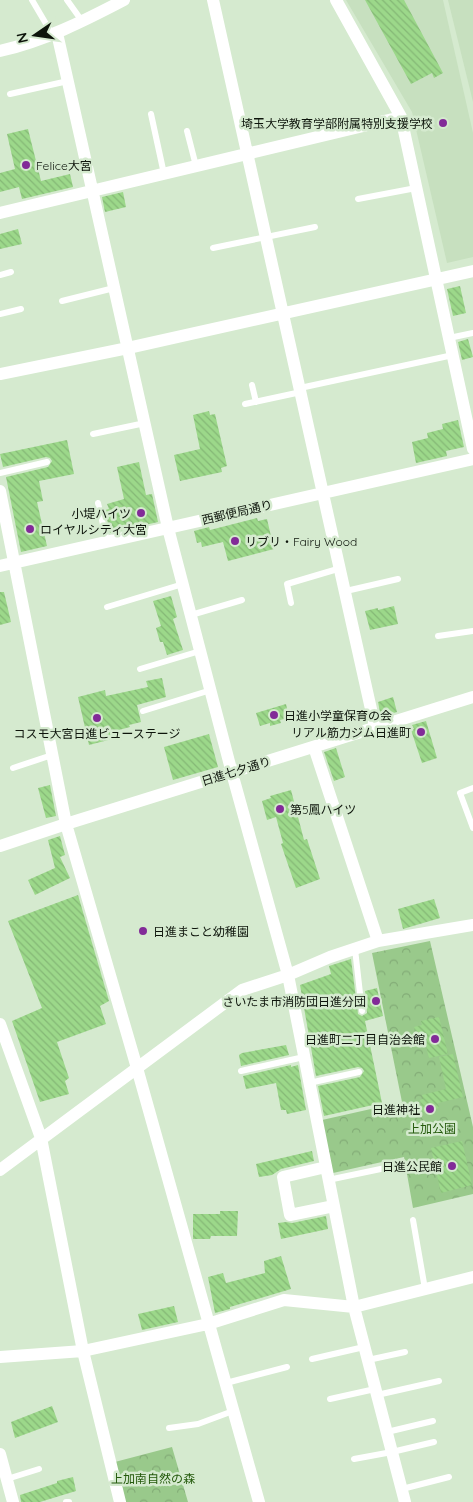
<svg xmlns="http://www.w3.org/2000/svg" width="473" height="1502" viewBox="0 0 473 1502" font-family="Quicksand,'Noto Sans JP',sans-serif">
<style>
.built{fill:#c7e0bf}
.park{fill:url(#park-crowns)}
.building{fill:url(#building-back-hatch)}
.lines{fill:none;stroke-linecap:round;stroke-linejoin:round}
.lane{stroke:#fff;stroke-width:6}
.street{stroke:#fff;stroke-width:12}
.poi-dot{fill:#822b98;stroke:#d5eacf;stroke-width:2}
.labels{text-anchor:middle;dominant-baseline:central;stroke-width:5;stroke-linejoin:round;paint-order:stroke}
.poi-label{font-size:12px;fill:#0d140b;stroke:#d5eacf;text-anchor:end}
.street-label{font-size:12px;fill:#0d140b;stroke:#d5eacf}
.park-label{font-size:12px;fill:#245a0c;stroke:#d5eacf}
</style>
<defs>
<pattern id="park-crowns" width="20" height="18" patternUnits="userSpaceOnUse" patternTransform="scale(1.25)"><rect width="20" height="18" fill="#99c98b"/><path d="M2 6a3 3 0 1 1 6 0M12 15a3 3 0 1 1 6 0" fill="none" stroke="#83ac77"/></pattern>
<pattern id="building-back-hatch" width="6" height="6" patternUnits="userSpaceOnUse" patternTransform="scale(1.25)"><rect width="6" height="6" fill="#9cd88a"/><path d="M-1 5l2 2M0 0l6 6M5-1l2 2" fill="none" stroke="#85b876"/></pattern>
</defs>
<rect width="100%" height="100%" fill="#d5eacf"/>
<path class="built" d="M346 0H443L473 133V257L447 263 412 112Z
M448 0H473V102Z"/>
<path class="park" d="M430 941 473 1127V1194L413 1208 404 1157 333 1173 322 1120 402 1102 372 953Z
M172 1447 188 1502H121L111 1463Z"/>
<path class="building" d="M365 0H404L443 73 434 78 432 73 411 84Z
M28 129 41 181 70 174 73 187 22 199 19 187 0 192V173L15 169 7 134Z
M123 192 126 207 105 212 102 197Z
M18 229 22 244 0 249V234Z
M460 286 466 313 453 316 447 289Z
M468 339 473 357 462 360 458 342Z
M209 411 210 415 215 414 227 466 221 468 222 472 180 481 174 455 200 449 193 415Z
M458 420 464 447 446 451 447 456 416 463 412 442 428 438 427 433 443 429 442 424Z
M67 440 74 474 39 481 43 501 37 502 47 546 21 552 6 477 48 467 52 461 50 458 46 457 3 467 0 454Z
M139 462 146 495 152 494 158 522 110 533 105 510 109 509 107 504 124 499 117 467Z
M257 518 258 521 267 519 274 549 228 561 223 542 202 547 201 542 197 543 194 531 209 527 210 530Z
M0 592H4L11 622 0 625Z
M171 596 177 617 173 619 183 650 167 655 163 642H160L156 628 161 626 153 601Z
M394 606 398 624 370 630 365 611 378 608V610Z
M162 678 166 697 137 705 141 722 129 725 130 727 115 731 116 738 89 745 78 697 105 690 106 696 148 687 146 681Z
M393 697 397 712 381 717 378 702Z
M286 704 289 718 280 720 281 723 270 726V723L260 726 256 713Z
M426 721 437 758 422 763 411 730 414 729 412 725Z
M209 734 218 767 173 780 164 747Z
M336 748 345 777 334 781 324 752Z
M50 785 56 816 46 818 38 788Z
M291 790 304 840 307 839 320 879 296 888 281 844 283 843 276 817 267 820 262 801 271 798 270 796Z
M60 836 65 855 60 857 70 878 35 895 28 880 55 868 48 840Z
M78 895 109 1001 100 1006 106 1024 57 1042 69 1078 65 1081 69 1094 40 1102 12 1021 42 1008 8 921Z
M434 899 440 918 403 929 398 909Z
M351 959 358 1014 362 1016 367 1013 365 991 377 988 383 1016 365 1021 382 1103 324 1116 318 1086 360 1077 364 1071 362 1068 358 1067 316 1076 300 985 331 974 329 966Z
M439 1017 448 1054 429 1058 423 1034 416 1036 414 1027 422 1025 421 1021Z
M286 1045 289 1055 241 1066 239 1055 242 1053Z
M453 1054 463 1097 438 1103 439 1108 423 1113 420 1100 423 1099 422 1095 446 1089 439 1057Z
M291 1065V1067L298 1065 306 1110 287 1114 286 1110H281L276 1083 246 1089 243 1076Z
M462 1141 472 1185 441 1193 431 1148Z
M312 1151 314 1161 281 1169 272 1175 259 1177 256 1164Z
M220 1211H238L237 1236H211L210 1239H193V1214H220Z
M326 1216 328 1229 281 1239 278 1223 286 1222 292 1223Z
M281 1256 291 1289 230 1307V1309L215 1313 208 1277 223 1273 226 1283 265 1273 264 1261Z
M174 1306 178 1322 142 1330 138 1314Z
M52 1406 58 1422 15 1438 11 1422Z
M73 1477 76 1491 40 1502H21L20 1495 57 1483V1481Z"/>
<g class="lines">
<path class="lane" d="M32 0 52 34
M67 0 82 21
M10 94 68 81
M151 114 164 174
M187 131 196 166
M358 199 416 188
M213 248 315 227
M0 275 11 272
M62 301 114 288
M0 314 21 309
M449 338 473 333
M252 385 256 402
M300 388 453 355
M245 404 301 392
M93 434 145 423
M0 473 47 462
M98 503 107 542
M346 591 398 579
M291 603 287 584 341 568
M107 607 183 584
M191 615 242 600
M438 636 473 631
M140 669 200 651
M143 711 211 690
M13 768 52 755
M473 788 460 793 473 828
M355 949 362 1011
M241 1071 304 1057
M309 1083 359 1072
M328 1180 395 1166
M413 1220 425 1289
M312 1359 364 1347
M368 1360 405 1352
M226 1383 287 1367
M377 1395 439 1381
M330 1399 375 1389
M169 1428 198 1424 233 1411
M387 1432 433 1421
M354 1459 392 1452 434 1442
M7 1479 39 1469
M402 1489 449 1477
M66 1502H69"/>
<path class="street" d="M213 0 375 727
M336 0 401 117 473 449
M57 33 168 528 232 773 288 975 354 1307 405 1502
M0 51C44 41 84 21 124 0
M0 213 401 117
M0 374 128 348 473 271
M0 491 66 824 137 1068 259 1502
M0 566 473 459
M314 747 378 941
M0 846 66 824 473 697
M0 1024 41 1138 83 1351 120 1502
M326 1167 283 1177 290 1215 334 1206
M0 1170 242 990 288 975 330 957 378 941 473 925
M0 1357 83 1351 208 1324 284 1300 354 1307 473 1277
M0 1454 13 1502"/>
</g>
<g class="poi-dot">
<circle cx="443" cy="123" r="5"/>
<circle cx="26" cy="165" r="5"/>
<circle cx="141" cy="513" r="5"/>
<circle cx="30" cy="529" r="5"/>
<circle cx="235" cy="541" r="5"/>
<circle cx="274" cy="715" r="5"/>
<circle cx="97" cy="718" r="5"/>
<circle cx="421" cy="732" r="5"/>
<circle cx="280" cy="809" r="5"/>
<circle cx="143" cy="931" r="5"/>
<circle cx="376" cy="1001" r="5"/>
<circle cx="435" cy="1039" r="5"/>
<circle cx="430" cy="1109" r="5"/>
<circle cx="452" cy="1166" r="5"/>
</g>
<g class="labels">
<g class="poi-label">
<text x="433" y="123">埼玉大学教育学部附属特別支援学校</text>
<text x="36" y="165" text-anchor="start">Felice大宮</text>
<text x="131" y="513">小堤ハイツ</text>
<text x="40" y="529" text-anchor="start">ロイヤルシティ大宮</text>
<text x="245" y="541" text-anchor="start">リブリ・Fairy Wood</text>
<text x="284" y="715" text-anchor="start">日進小学童保育の会</text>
<text x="411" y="732">リアル筋力ジム日進町</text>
<text x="97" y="733" text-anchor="middle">コスモ大宮日進ビューステージ</text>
<text x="290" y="809" text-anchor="start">第5鳳ハイツ</text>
<text x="153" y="931" text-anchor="start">日進まこと幼稚園</text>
<text x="366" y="1001">さいたま市消防団日進分団</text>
<text x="425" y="1039">日進町二丁目自治会館</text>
<text x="420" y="1109">日進神社</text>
<text x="442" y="1166">日進公民館</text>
</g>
<g class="street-label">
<text transform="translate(237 512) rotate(-13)">西郵便局通り</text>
<text transform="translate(236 771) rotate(-17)">日進七夕通り</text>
</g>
<g class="park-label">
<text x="432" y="1128">上加公園</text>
<text x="153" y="1478">上加南自然の森</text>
</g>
</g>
<g transform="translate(35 35) rotate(257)" stroke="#d5eacf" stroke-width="4" paint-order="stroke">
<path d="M0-4L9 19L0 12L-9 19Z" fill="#0d140b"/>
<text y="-8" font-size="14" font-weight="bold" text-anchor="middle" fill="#0d140b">N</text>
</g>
</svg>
